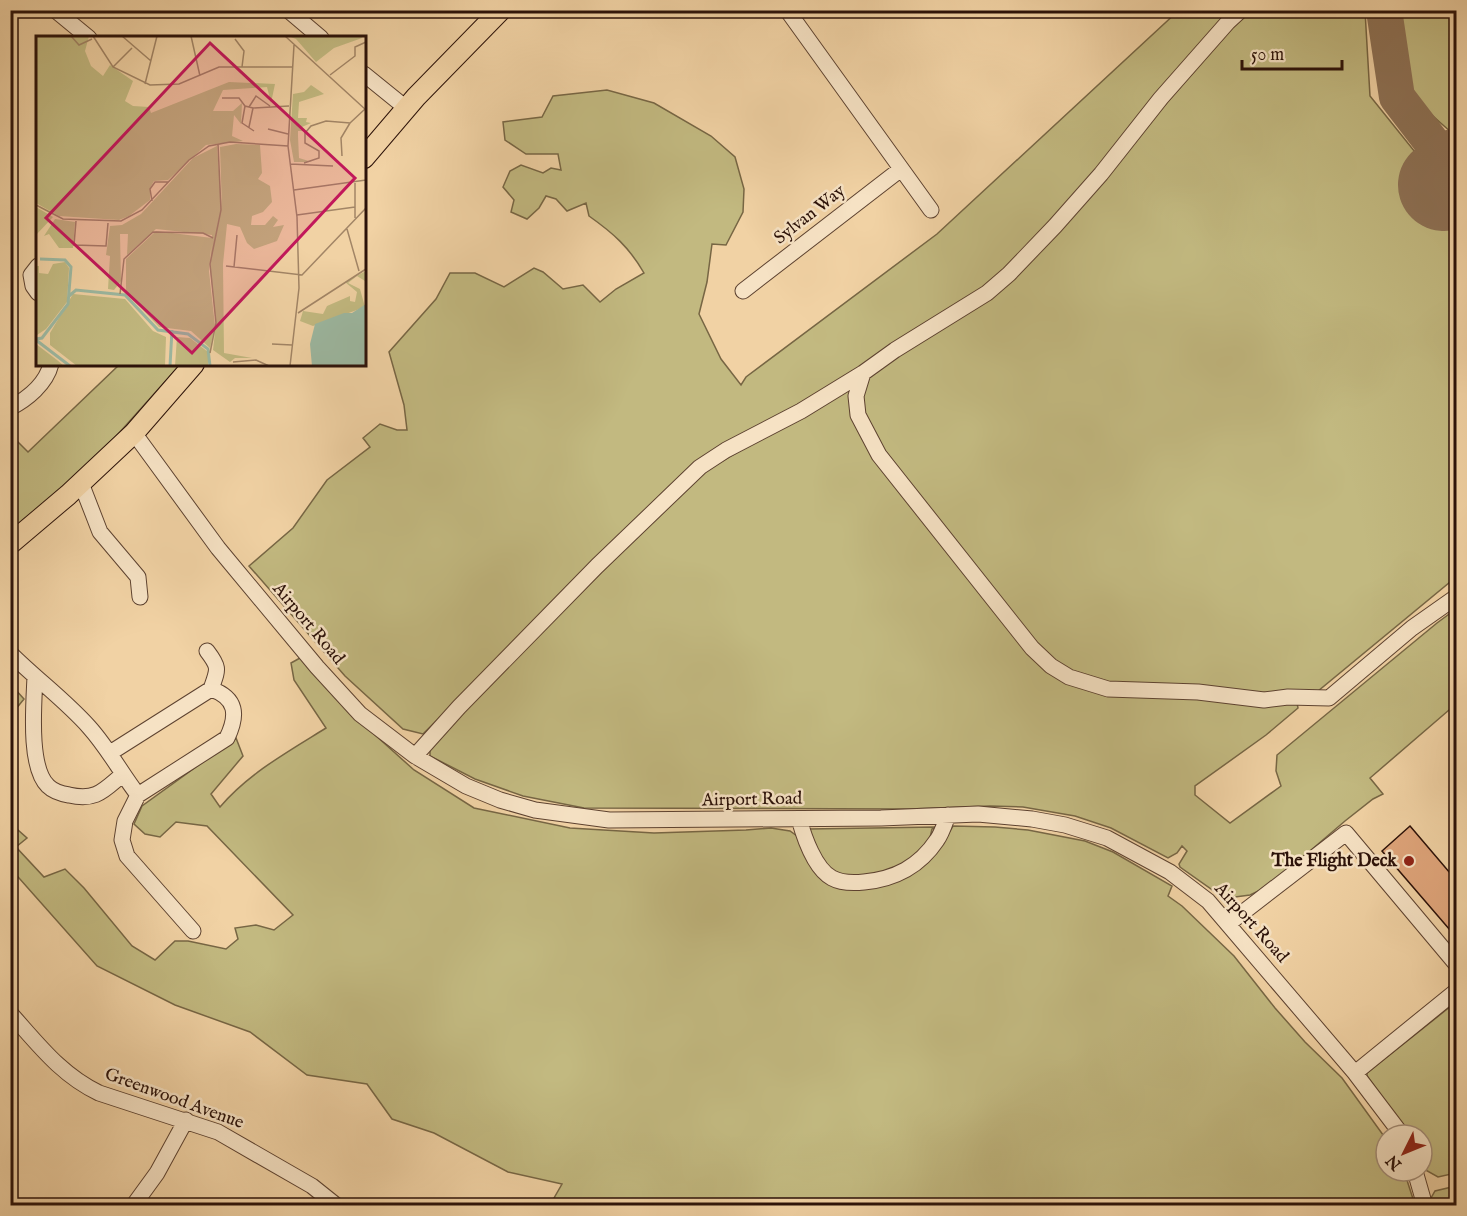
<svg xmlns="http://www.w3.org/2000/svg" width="1467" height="1216" viewBox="0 0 1467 1216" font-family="'IM FELL English',serif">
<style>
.green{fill:#c2b980;stroke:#764;stroke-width:1.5}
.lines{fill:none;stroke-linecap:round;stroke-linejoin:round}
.taxiway{stroke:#8e7256;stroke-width:36}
.runway{stroke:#8e7256;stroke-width:92}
.building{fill:#e0a67c;stroke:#2c1209;stroke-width:1.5}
.minor-casing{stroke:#5d4230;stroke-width:17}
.major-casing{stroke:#2c1209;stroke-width:22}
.minor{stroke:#f6e2c4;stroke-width:15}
.major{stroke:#f1d2a4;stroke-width:20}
.poi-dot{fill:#8f2418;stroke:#f6e2c4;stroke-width:2}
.labels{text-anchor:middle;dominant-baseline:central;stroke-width:5;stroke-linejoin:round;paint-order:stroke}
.street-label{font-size:18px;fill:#2c1209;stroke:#f6e2c4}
.poi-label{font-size:18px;font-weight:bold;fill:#2c1209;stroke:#f6e2c4;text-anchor:end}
.inset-river{fill:none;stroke:#9cb8a1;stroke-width:3}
.inset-road{fill:none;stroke:#a28566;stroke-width:1.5}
.view{fill:#c2185b;fill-opacity:0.15;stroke:#c2185b;stroke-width:3}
.inset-edge{fill:none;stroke:#2c1209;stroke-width:3}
</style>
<rect width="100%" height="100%" fill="#f1d2a4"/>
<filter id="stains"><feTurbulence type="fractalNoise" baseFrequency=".00333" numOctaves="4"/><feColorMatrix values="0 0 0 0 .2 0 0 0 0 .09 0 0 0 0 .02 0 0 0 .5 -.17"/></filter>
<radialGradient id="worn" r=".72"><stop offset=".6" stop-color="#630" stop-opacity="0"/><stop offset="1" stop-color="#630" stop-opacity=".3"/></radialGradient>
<path class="green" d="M1178 11H1235L1003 275 848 378 722 450 536 622 423 734 403 729 345 676 249 566 293 528 327 480 370 447 363 438 380 424 397 430H407L404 405 389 352 436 299 450 273H475L504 287 534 268 543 272 563 289 583 285 600 302 616 289 644 273C629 247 613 233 589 216L586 203 567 211 556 199 546 196 539 208 527 219 511 212 514 200 503 187 510 171 521 165 543 173 551 168 561 170 558 154H526L505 140 503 122 542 117 553 96 607 90 654 103 711 136 735 157 744 189 743 212 726 245 712 244 707 282 699 314 721 359 741 385 746 377 937 234Z
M1247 11H1365L1370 96 1456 203V571L1450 582 1318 691 1281 695 1122 686 1066 671 1034 644 870 431 862 414V392L870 376 882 365 949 324 1136 138Z
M1398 11H1456L1455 136C1443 124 1427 113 1417 99 1403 78 1399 36 1398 11Z
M119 365H180L102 452 11 532 10 434 28 452Z
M854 384V417L1058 676 1297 703 1298 708 1266 735 1195 786V795L1230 823 1281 786 1276 771 1277 755 1437 623 1456 609V704L1370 778 1383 794 1373 799 1345 821 1269 886 1250 895 1235 897 1223 895 1214 891 1180 867 1179 864 1187 851 1182 846 1177 853 1168 858 1111 828 1075 816 1023 807 990 806 909 809 584 808 523 796 475 779 430 756V750L466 707 700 474Z
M300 658 374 734 414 770 474 808 570 828 654 833 746 830 771 828 790 831 797 836 848 888 940 847 953 826 995 827 1028 830 1085 841 1113 852 1172 886 1168 896 1182 906 1234 956 1275 1008 1305 1042 1342 1078 1386 1139V1171H1404L1415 1205H550L562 1184 508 1172 434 1133 392 1119 367 1084 307 1075 250 1032 175 1005 97 966 11 869 10 823 27 838 16 847 44 877 65 869 84 888 132 946 155 960 175 941H188L226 949 238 939 235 928 256 925 274 930 293 915 207 826 176 822 160 837 145 834 134 824 142 806 236 738 243 756 211 794 220 807C249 773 289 751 326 728L294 680 291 663Z
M14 688 24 699 11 715V690Z
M936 827 932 829C931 833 930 839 928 843 917 865 857 886 835 872 819 863 816 845 809 829Z
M1456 1002V1173L1438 1177 1422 1168V1135H1409L1367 1076V1073Z
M1456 1186V1205H1433L1431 1198 1435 1191Z"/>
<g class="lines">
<path class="taxiway" d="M1384 10 1397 97 1456 174"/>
<path class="runway" d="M1444 185 1456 175"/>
</g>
<path class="building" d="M1410 826 1456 880V937L1382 851Z"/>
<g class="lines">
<g class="minor-casing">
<path id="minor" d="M55 10 89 38
M288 10 321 38
M787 10 931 210
M364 74 406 108
M38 266 31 275 33 286 38 293
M743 291 901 169
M863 373 856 396 858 415 879 455 1032 648 1051 666 1069 677 1108 689 1198 692 1264 700 1288 697 1329 698 1412 628 1456 597
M10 408C27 399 46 384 51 364
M134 433 218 548 317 667 360 714 415 756 466 786 500 800 535 810 609 820 881 818 978 814 1032 819 1065 825 1107 838 1170 872 1208 901 1355 1073 1402 1135
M81 483 100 532 138 577 140 597
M207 651C220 668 218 669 211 689
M10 653C36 679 65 700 89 727 108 748 121 773 138 795L125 821 122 840 127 856 193 931
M35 676C34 703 28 767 48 786 53 791 63 794 69 795 96 801 103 791 122 775
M110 753 211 689
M415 756 459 707 597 566 700 467 726 450 801 411 863 373 895 350 987 293 1009 274 1055 226 1101 174 1161 98 1228 22 1241 10
M138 795 227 738C238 715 237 698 211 689
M799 819C804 837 815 869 832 878 841 883 854 883 864 882 895 879 919 867 937 840 942 833 945 823 948 815
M1228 924 1346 833 1456 964
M10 1013C38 1044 61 1075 99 1093L218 1132 312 1186 337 1206
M1355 1073 1456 991
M1415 1171 1425 1206
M133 1206 157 1173 186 1120"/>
</g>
<g class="major-casing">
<path id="major" d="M364 158 416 97 501 10
M10 544 68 495 134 433 194 364"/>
</g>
<use href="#minor" class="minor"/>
<use href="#major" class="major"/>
</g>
<circle class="poi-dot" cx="1409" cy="861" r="6"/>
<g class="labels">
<g class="street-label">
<text transform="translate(810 215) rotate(-38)">Sylvan Way</text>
<text transform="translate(308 624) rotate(50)">Airport Road</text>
<text transform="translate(752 800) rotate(-1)">Airport Road</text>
<text transform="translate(1251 923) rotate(48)">Airport Road</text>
<text transform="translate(174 1099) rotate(20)">Greenwood Avenue</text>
</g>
<g class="poi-label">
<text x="1397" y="861">The Flight Deck</text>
</g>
</g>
<g transform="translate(36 36)">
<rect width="330" height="330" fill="#f1d2a4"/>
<path d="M0 0H53L49 15 55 30 67 40 74 29 97 45 89 65 97 70 113 71 115 77 193 46 239 48 235 67 231 51 187 54 177 75H197L206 67 205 88 198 79 196 100 207 105 170 109 132 144 118 145 114 152V164L93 180 83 184 23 180 0 167ZM252 0H325L326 2 298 12 280 26 260 3ZM275 49 288 58 263 66 262 82H271L270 86 275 87 266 91 267 95H262V100L263 122 276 126H258L254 104 257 58 268 56ZM200 108 224 109 226 137 222 143 234 150 236 166 227 176 216 180 215 189H229L237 180 242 184 237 191 248 189 241 205 218 213 211 207 204 191 191 188 187 228 188 317 216 322H199L194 326 177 314 180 287 174 232 176 199 120 193 91 219 92 198H84L85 245 78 254 72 253 74 220 70 219 74 190 86 189 105 178 157 122 181 110 186 174 184 111ZM0 171 17 181 0 199ZM19 183 39 186 37 212H23L13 198 8 200ZM120 195 176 202 173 235 179 290 174 312 155 295 123 291 90 256V223ZM29 226 33 232 31 266 10 293 1 299 0 230H3V237L12 238 17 228ZM330 235 329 245 321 240 312 247 324 253 329 271 277 290 264 285 267 275 287 278 291 270 314 260V265L319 266 321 256 309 246ZM37 258 89 263 117 295 130 301 129 330H41L14 309V297ZM141 301 154 302 172 316V330H139ZM0 308 21 324 28 330H0Z" fill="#c2b980"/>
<path d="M330 268V330H276L274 308 279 288 308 277H316Z" fill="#9cb8a1"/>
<path class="inset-river" d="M33 260 40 254 89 259 122 294 152 298 172 313 174 330M0 303 6 302 32 268 35 231 29 224 4 223M0 304 34 330M134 330 136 294"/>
<path class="inset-road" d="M35 0 43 9 56 3M57 0 77 31 114 49 143 48 183 31H256M86 0 115 25M155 0 164 40M249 0 330 74M199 3 208 15 206 31M77 31 96 12M294 39 319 20V11L330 6M109 48 121 0M186 62H203L209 70 217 72 253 70M209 70 206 87 218 95M213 71 220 60 234 70M213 91 217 72M232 93 252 98M306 120 305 102 314 87M268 127 283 122V115L269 107V97L275 90 290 85 314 87 329 73M254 128 297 130M319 147V182M258 154 330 144M116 165 114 153 119 146H132M0 169 27 183 85 185 106 174 153 124 173 110 194 106 252 110M261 179 319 171M40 185 38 209 70 210 72 187M311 193 323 235M190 230 266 239 330 172M198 231 201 199M84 258 88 223 117 196 167 197 177 202M262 277 330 233M236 308 256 309M174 317 180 287 174 228 185 174 182 108M197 326 220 324 233 330M254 330 263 252 261 181 252 110 258 9"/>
<path class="view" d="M174 7 319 142 156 317 10 182Z"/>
<rect width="330" height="330" class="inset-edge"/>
</g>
<rect width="1467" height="1216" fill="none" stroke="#f1d2a4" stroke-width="36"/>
<rect x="12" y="12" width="1443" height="1192" fill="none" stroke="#2c1209" stroke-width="3"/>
<rect x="18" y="18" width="1431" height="1180" fill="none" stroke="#2c1209" stroke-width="1.5"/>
<g transform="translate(1404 1153) rotate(227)"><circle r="28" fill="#f6e2c4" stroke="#a58f79" stroke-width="1.5"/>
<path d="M0-4.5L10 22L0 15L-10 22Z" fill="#8f2418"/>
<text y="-9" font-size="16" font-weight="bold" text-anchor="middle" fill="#2c1209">N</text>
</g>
<path d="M1242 60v9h100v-9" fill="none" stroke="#2c1209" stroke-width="3"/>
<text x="1251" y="60" font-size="18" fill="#2c1209" stroke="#f6e2c4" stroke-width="4.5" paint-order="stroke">50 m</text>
<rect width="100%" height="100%" filter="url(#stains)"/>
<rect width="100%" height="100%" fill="url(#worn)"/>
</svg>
